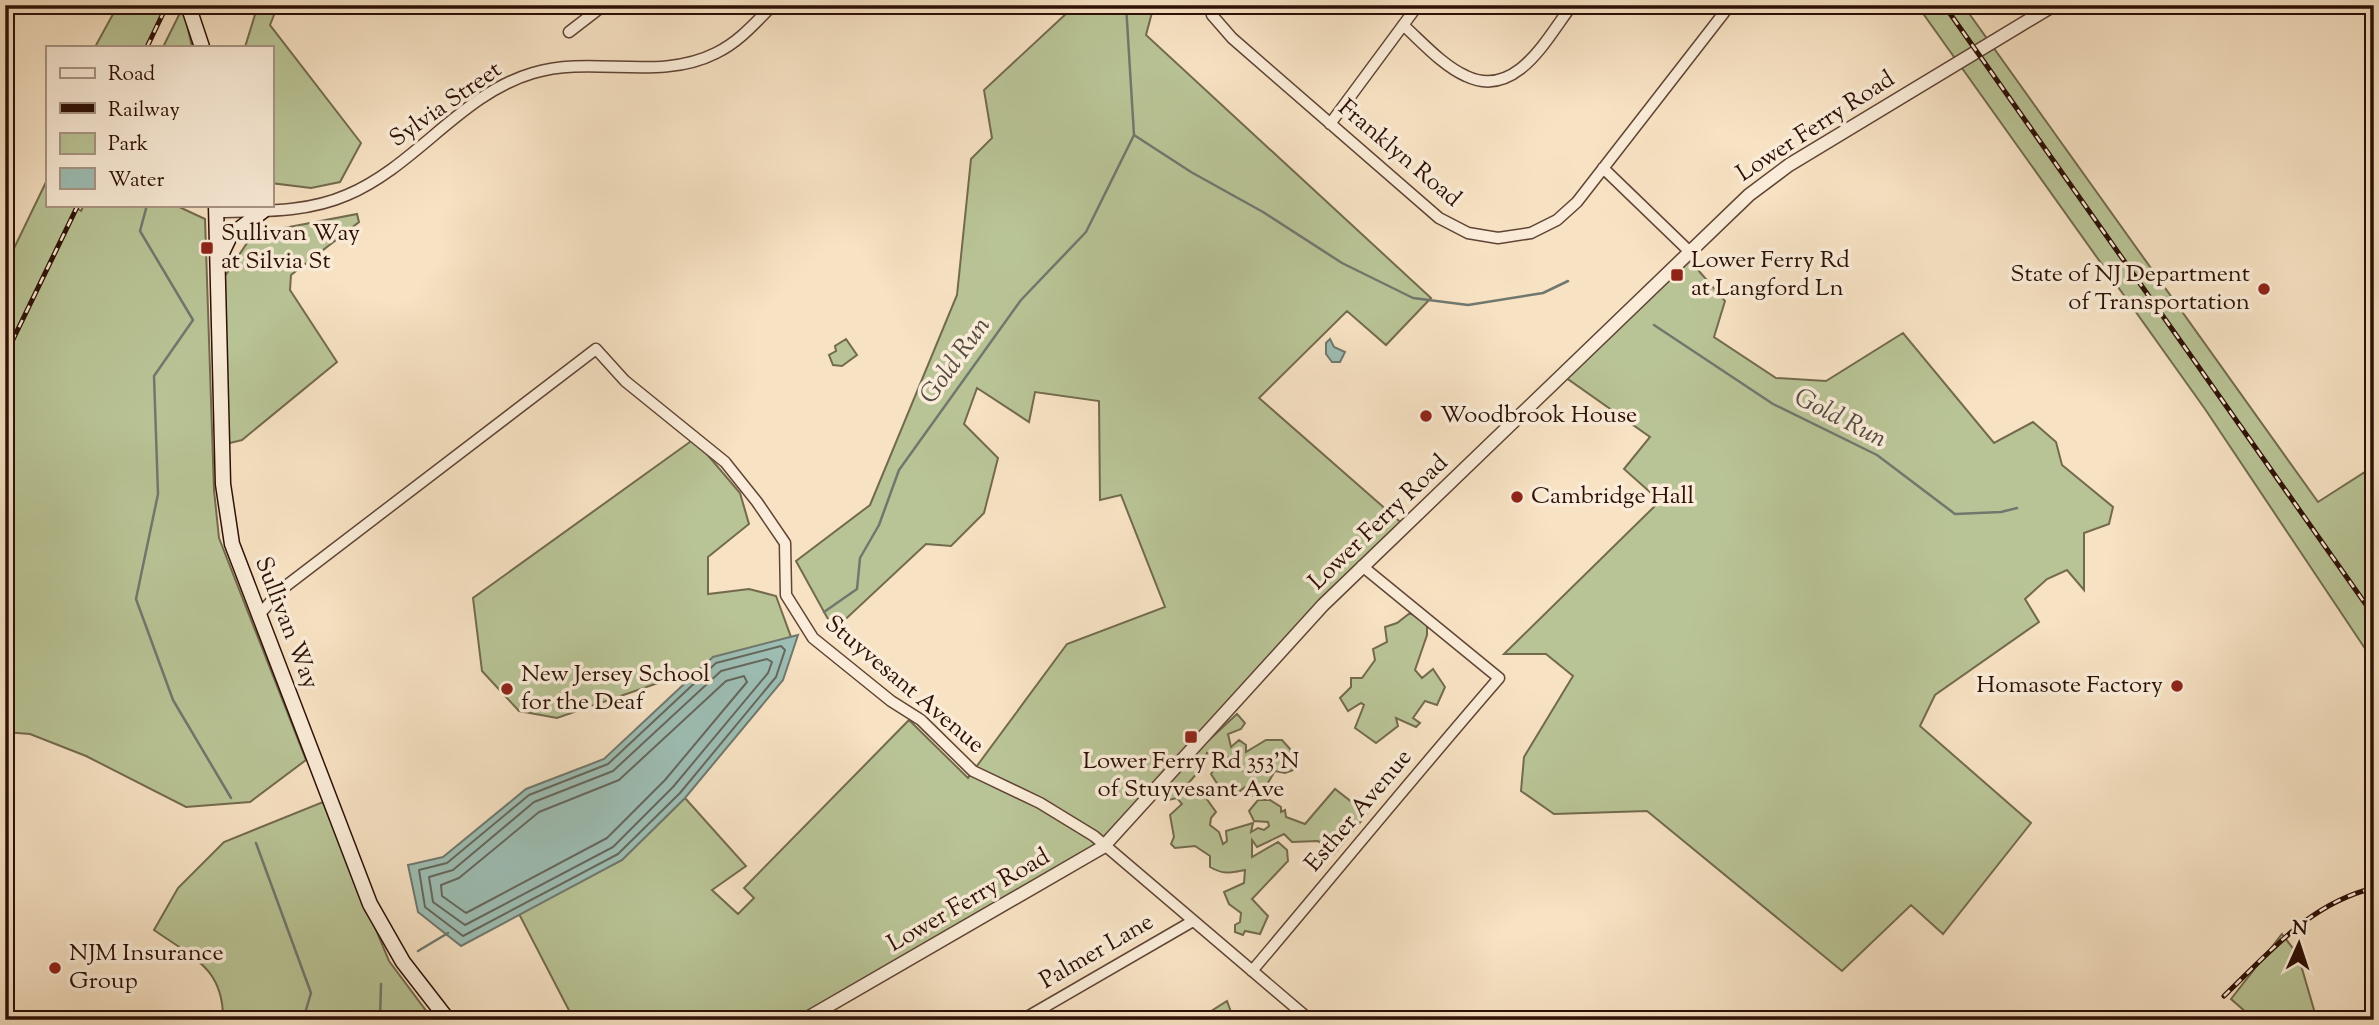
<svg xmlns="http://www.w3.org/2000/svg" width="2379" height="1025" viewBox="0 0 2379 1025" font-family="'Sorts Mill Goudy',serif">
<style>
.green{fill:#b9c496;stroke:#736a4e;stroke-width:2}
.water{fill:#9dbeb4;stroke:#70786e;stroke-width:2}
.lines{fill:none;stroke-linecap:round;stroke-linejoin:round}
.shore{stroke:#65675d;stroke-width:2}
.stream{stroke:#70786e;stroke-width:2.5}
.minor-casing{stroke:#604435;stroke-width:13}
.tertiary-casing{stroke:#604435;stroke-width:15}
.secondary-casing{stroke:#2d1006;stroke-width:17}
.minor{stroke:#faecd8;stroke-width:10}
.tertiary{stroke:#faecd8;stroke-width:12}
.secondary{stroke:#faecd8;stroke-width:14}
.rail-casing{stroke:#2d1006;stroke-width:5}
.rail{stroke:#faecd8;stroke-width:2.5;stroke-dasharray:8;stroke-linecap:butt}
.poi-dot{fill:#8f2418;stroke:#faecd8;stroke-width:2.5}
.labels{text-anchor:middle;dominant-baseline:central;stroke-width:7;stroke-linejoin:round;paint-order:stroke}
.street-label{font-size:24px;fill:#2d1006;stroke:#faecd8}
.poi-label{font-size:24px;fill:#2d1006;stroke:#faecd8;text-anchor:start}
.water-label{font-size:26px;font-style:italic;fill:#544d43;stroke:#faecd8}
</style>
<rect width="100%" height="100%" fill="#f7e2c3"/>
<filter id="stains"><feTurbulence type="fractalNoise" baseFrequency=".00286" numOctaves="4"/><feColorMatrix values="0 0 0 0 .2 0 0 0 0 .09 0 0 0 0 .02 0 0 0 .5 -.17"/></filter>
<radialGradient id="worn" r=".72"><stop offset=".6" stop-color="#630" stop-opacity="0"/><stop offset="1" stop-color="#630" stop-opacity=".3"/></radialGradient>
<path class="green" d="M118 5H168L148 47H95Z
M258 5H278L270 25 361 143 340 182 311 188 271 183V47H245Z
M1065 5H1154L1146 35 1431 298 1386 345 1347 311 1259 398 1405 526 1094 848 982 920 797 1020H574L519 914 622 860 685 798 746 866 712 890 738 914 754 898 744 888 909 720 968 778 1067 644 1165 607 1121 495 1100 500 1099 401 1035 392 1029 422 977 388 964 424 998 458 984 513 951 546 926 544 834 630 796 561 870 505 957 295 971 159 992 138 984 90 1069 11Z
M1917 5H1963L2318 502 2365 472 2374 487V662L2205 409Z
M183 7 192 47H163Z
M47 180V205H73L81 211 84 205H175L205 219 214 490 219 538 306 760 250 802 186 807 86 756 30 734 5 732V267Z
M357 214 359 222 291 275 290 290 337 362 242 440 226 444 225 276 253 234Z
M1685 255 1725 301 1714 337 1776 378 1826 381 1903 333 1994 443 2033 422 2056 442 2062 465 2113 507 2109 524 2084 533V590L2067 570 2047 579 2025 599 2039 622 1935 695 1920 726 2031 823 1943 934 1911 905 1842 971 1647 811 1554 814 1521 791 1524 757 1573 676 1546 654H1504L1660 501 1624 469 1650 437 1565 377Z
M846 339 857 355 842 366 833 365 829 355 836 351 835 346Z
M694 439 740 493 749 524 708 557V594L749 589 776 596 791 637 557 718 519 711 482 671 473 598Z
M1410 613 1427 624V635L1415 670 1422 678 1433 669 1445 687 1437 705 1425 701 1413 718 1420 723 1416 727 1396 718 1398 726 1376 743 1355 728 1364 705 1361 703 1348 711 1340 698 1351 687V678H1362L1375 660 1373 649 1387 642 1385 627 1397 623Z
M1237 714 1245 723 1241 729 1228 734 1231 747 1239 740 1246 745V752L1266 740H1282L1290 749 1293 770 1285 773 1275 771 1260 796H1251L1245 787 1234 796 1220 788 1211 774 1218 765 1241 770 1232 758 1207 753 1199 771 1185 787 1206 798 1216 812 1211 818 1210 825 1219 832 1223 844 1227 841 1226 831 1253 823 1251 832 1258 828 1264 830 1269 826 1268 822 1254 821 1249 811 1258 800H1270L1281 807V812L1285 810 1286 817 1305 824 1335 789 1367 814 1334 854 1318 841 1292 842 1284 834 1257 847 1252 840V857L1278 842 1287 850 1288 861 1252 899 1268 916 1260 934 1245 931 1243 935 1235 932V925L1240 922 1241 913 1229 904 1224 892 1244 883 1245 870C1230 873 1224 875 1210 867V856L1195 846 1175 848 1171 844 1174 837 1170 815 1182 804 1177 798 1164 801 1155 790Z
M323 802 389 961 433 1020H223C224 968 192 957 154 930L178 888 224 842Z
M2282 934 2298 955 2317 1020H2255L2231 999Z
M1227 1001 1231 1012 1222 1020H1197Z"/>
<path class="water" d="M1330 339 1334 347 1345 352 1340 362H1332L1326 354V343Z
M798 635 783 680 685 798 622 860 461 946 418 912 408 865 443 857 526 789 604 759 713 657Z"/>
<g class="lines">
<path class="shore" d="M781 646 785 650 776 677 680 793 618 854 463 936 425 907 419 870 447 863 529 795 608 764 716 663Z
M767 659 772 662 768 673 673 787 613 847 465 925 433 902 429 877 453 870 534 802 613 771 721 671Z
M744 676 747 682 665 780 607 838 466 913 442 896 441 885 459 878 539 812 619 780 726 681Z"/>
<path class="stream" d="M1134 135 1191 172 1263 212 1342 263 1413 298 1468 305 1543 293 1568 281
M147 205 140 231 193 320 154 376 158 494 136 599 173 700 231 798
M1654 325 1773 404 1877 455 1955 514 2001 512 2017 508
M824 612 857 589 860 558 879 525 899 470 1021 300 1086 232 1134 135 1126 5
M256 843 311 993 303 1020
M418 951 448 933
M380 1020 381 984"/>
<g class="minor-casing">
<path id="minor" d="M1210 5 1212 15 1232 38 1439 218 1468 233 1498 238 1531 233 1557 220 1577 202 1730 5
M1403 25C1422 42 1443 66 1466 76 1516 100 1547 38 1572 5
M569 32 604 5
M1330 124 1418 5
M1603 168 1690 252
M217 212C261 211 306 213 347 195 416 166 461 94 533 73 593 55 659 82 716 53 739 42 755 23 773 5
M258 616 282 589 596 349 625 381 725 462 757 502 785 543 786 595 813 638 891 701 921 720 973 771 1040 803 1094 836 1310 1020
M1252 971C1334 874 1415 775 1499 678L1362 566
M1022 1020 1193 921"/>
</g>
<g class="tertiary-casing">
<path id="tertiary" d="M804 1020 1103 847 1323 605 1749 195 1789 165 2054 5"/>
</g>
<g class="secondary-casing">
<path id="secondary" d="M188 5 202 47
M216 205 223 484 232 544 370 904 403 962 448 1020
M219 259 230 236 263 211 253 205"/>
</g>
<use href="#minor" class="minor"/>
<use href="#tertiary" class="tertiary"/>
<use href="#secondary" class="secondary"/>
<g class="rail-casing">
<path id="rail" d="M1944 5 2374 616
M147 47 167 5
M5 356 78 205
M2224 996C2269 953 2310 903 2374 888"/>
</g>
<use href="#rail" class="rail"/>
</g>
<g class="poi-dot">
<rect x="200" y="241" width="14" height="14" rx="3.5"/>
<rect x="1670" y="268" width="14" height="14" rx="3.5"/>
<circle cx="2264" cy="289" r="7"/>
<circle cx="1426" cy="416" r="7"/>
<circle cx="1517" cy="497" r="7"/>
<circle cx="2177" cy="686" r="7"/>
<circle cx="507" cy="689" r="7"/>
<rect x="1184" y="730" width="14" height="14" rx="3.5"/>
<circle cx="55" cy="968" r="7"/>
</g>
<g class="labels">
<g class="street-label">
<text transform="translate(446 105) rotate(-35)">Sylvia Street</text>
<text transform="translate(1816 127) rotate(-33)">Lower Ferry Road</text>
<text transform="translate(1399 154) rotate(40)">Franklyn Road</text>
<text transform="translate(1379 523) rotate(-44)">Lower Ferry Road</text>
<text transform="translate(286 623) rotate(69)">Sullivan Way</text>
<text transform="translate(904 685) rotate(40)">Stuyvesant Avenue</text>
<text transform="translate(1359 811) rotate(-50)">Esther Avenue</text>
<text transform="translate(969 901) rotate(-30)">Lower Ferry Road</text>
<text transform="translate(1097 952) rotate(-30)">Palmer Lane</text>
</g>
<g class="poi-label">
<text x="221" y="234">Sullivan Way<tspan x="221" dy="28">at Silvia St</tspan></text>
<text x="1691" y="261">Lower Ferry Rd<tspan x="1691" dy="28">at Langford Ln</tspan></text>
<text x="2250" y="275" text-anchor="end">State of NJ Department<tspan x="2250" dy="28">of Transportation</tspan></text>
<text x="1440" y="416">Woodbrook House</text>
<text x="1531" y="497">Cambridge Hall</text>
<text x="521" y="675">New Jersey School<tspan x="521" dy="28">for the Deaf</tspan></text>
<text x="2163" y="686" text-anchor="end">Homasote Factory</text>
<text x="1191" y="762" text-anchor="middle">Lower Ferry Rd 353'N<tspan x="1191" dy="28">of Stuyvesant Ave</tspan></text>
<text x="69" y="954">NJM Insurance<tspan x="69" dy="28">Group</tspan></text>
</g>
<g class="water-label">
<text transform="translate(956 361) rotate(-54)">Gold Run</text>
<text transform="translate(1840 419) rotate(27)">Gold Run</text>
</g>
</g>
<rect width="2379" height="1025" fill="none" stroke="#f7e2c3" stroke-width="28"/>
<rect x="7" y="7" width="2365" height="1011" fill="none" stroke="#2d1006" stroke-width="3.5"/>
<rect x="14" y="14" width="2351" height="997" fill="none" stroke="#2d1006" stroke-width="2"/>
<rect x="46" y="46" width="228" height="161" fill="#faecd8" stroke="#a89484" stroke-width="2"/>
<rect x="60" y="68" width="35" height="10" fill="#faecd8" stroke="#a89484" stroke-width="2"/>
<text x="108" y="80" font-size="21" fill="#2d1006">Road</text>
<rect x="60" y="103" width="35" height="10" fill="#2d1006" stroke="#a89484" stroke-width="2"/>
<text x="108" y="116" font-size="21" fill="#2d1006">Railway</text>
<rect x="60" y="133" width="35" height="21" fill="#b9c496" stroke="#a89484" stroke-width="2"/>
<text x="108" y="150" font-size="21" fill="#2d1006">Park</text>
<rect x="60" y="168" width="35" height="21" fill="#9dbeb4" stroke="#a89484" stroke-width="2"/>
<text x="108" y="186" font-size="21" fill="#2d1006">Water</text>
<g transform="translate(2299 944) rotate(3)" stroke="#faecd8" stroke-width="5" paint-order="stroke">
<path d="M0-5L12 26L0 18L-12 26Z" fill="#2d1006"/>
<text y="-10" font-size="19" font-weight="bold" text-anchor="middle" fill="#2d1006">N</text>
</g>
<rect width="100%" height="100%" filter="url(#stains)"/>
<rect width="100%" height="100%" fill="url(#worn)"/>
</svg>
